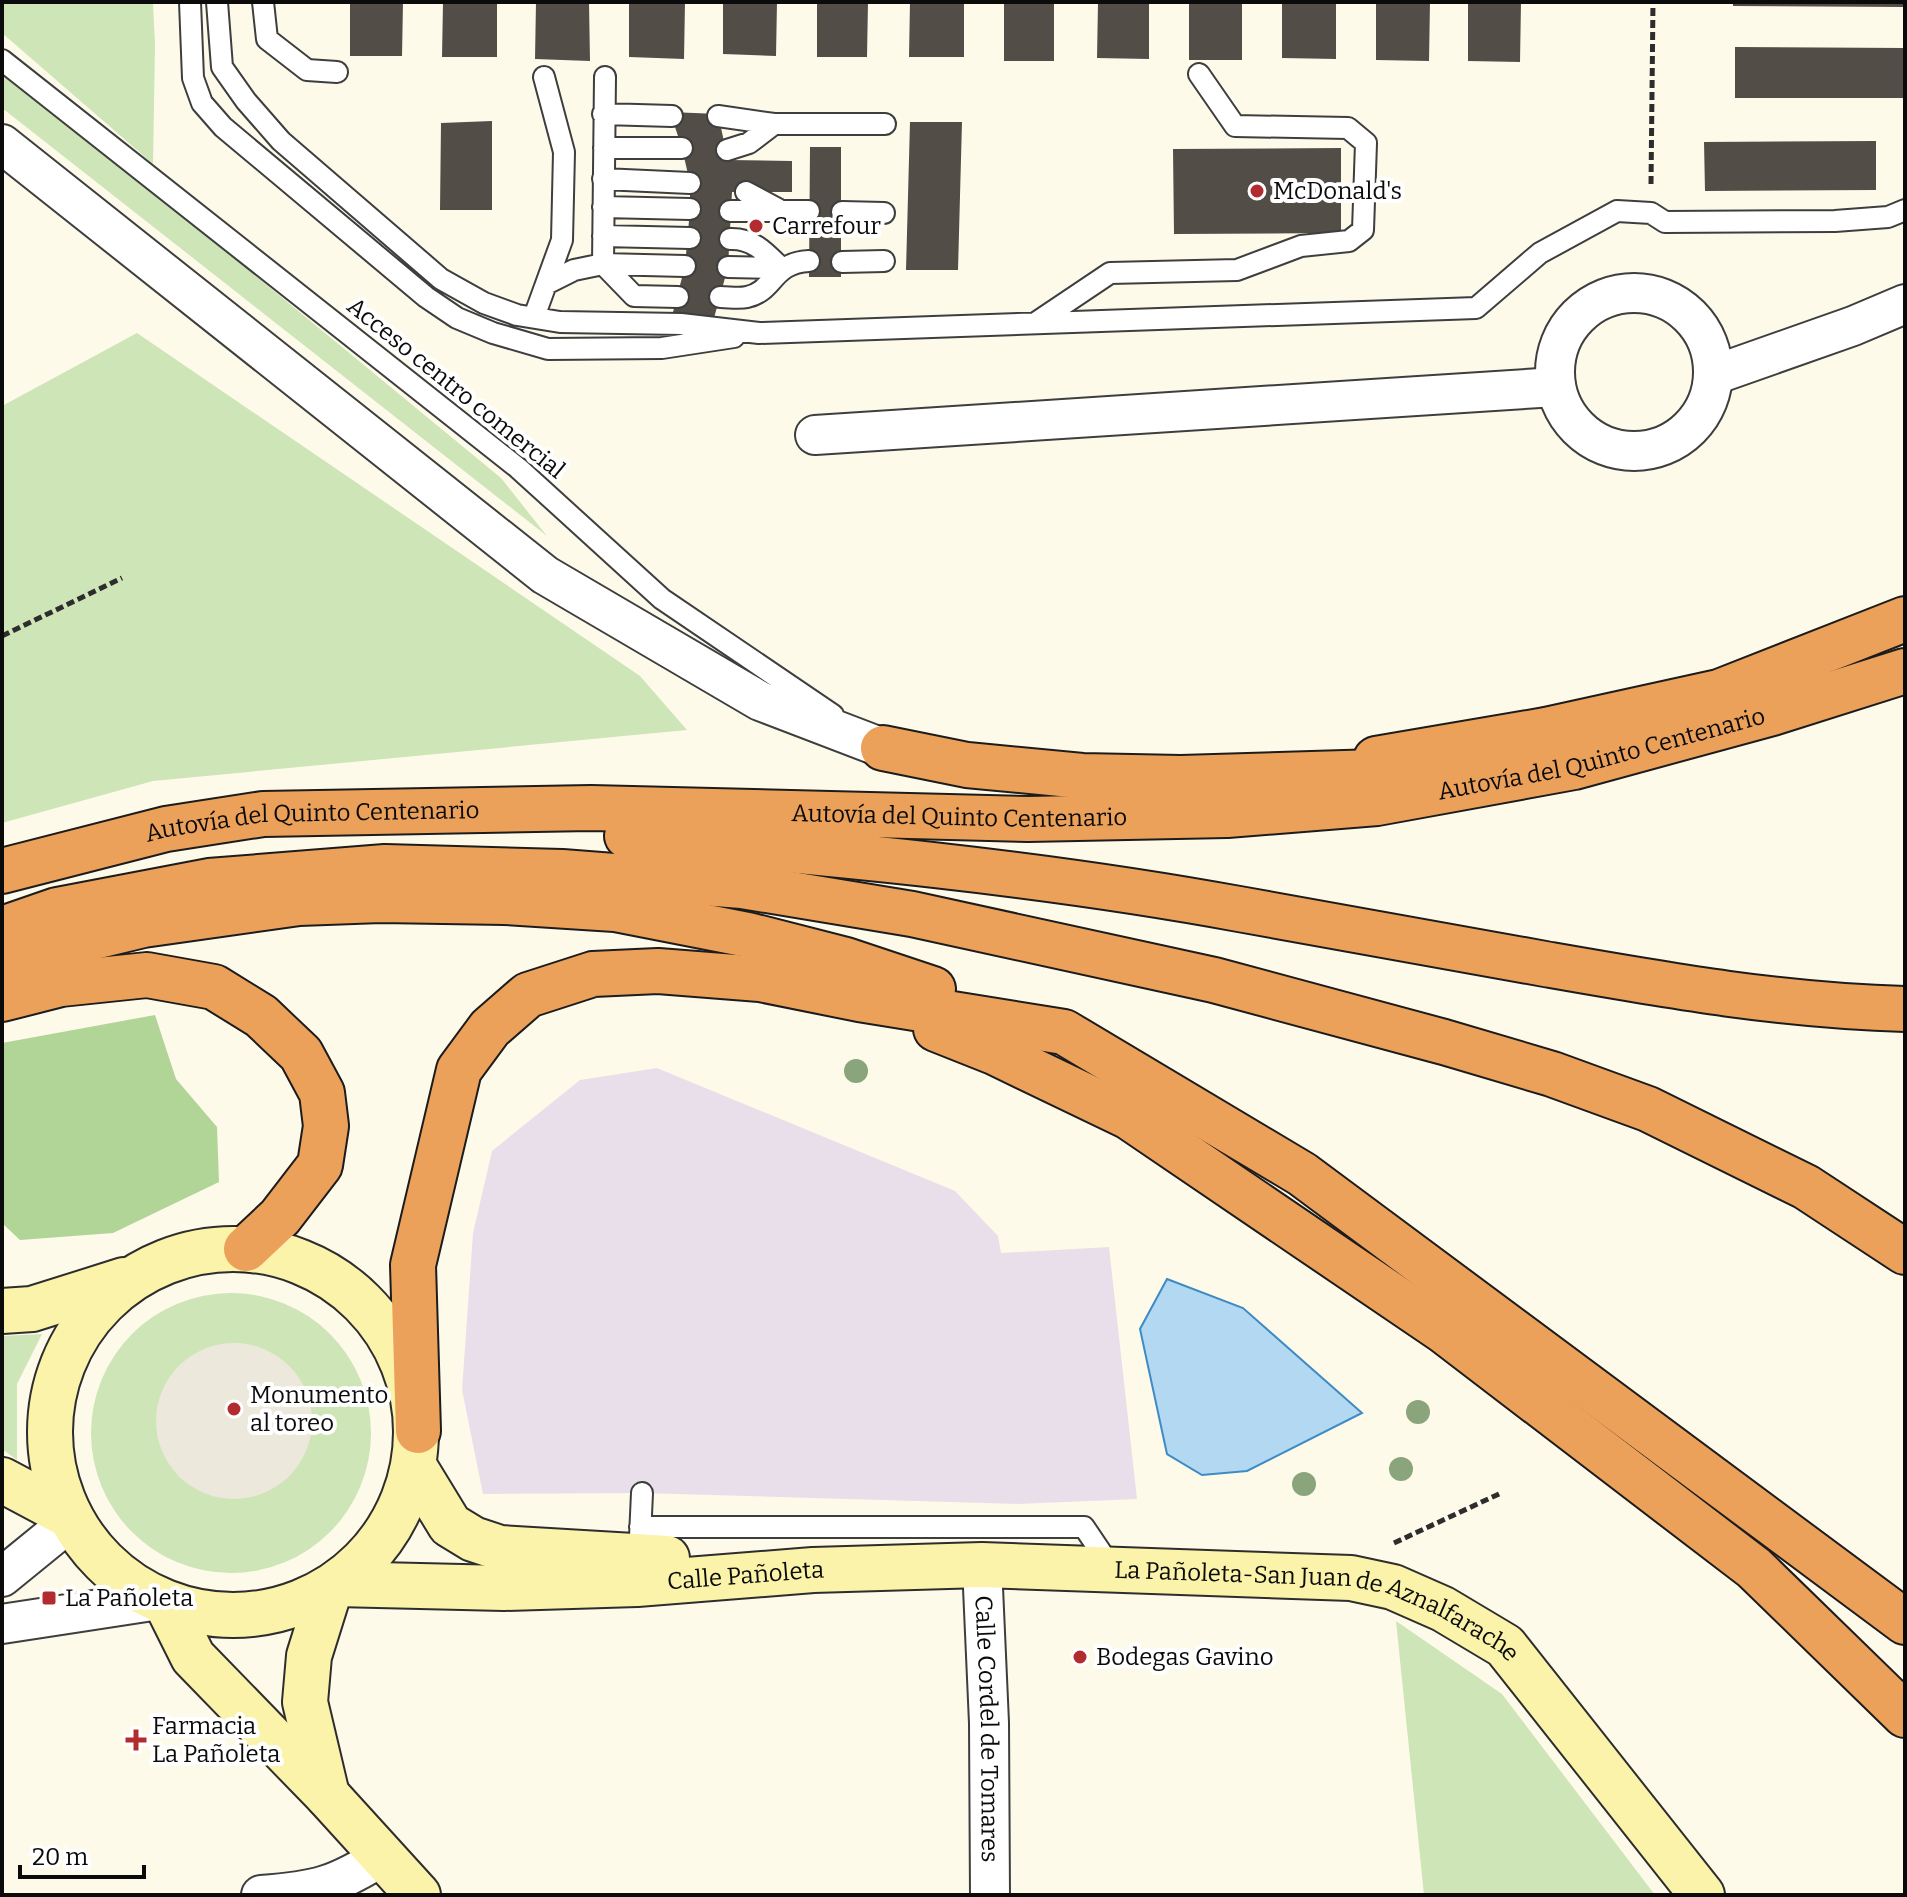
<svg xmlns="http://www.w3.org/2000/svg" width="1907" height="1897" viewBox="0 0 1907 1897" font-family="Bitter,serif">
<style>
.industrial{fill:#e9dfea}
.green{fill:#cee5b7}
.forest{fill:#b1d597}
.plaza{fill:#ece8db}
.water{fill:#b2d8f2;stroke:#3e8bc4;stroke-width:2}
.building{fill:#534d48}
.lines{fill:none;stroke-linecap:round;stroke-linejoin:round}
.lane-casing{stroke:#3e3e3e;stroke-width:24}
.street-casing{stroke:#3e3e3e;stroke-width:42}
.secondary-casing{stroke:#2d2d2d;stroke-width:48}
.highway-casing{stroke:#1c1c1c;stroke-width:48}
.path{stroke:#2d2d2d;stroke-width:5;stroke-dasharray:8 4;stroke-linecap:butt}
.lane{stroke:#fff;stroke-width:20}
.street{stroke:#fff;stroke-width:38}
.secondary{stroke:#faf3a9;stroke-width:44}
.highway{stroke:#eca15b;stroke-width:44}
.tree{fill:#8aa47b}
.poi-dot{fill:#b22c2f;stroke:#fff;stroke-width:3}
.labels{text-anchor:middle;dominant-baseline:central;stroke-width:8;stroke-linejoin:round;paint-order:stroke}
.poi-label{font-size:24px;fill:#0b0b0b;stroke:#fff;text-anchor:start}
.street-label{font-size:24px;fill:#0b0b0b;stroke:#fff}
</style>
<rect width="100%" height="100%" fill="#fefaea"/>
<path class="industrial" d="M657 1068 955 1191 998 1236 1001 1253 1109 1247 1137 1499 1018 1504 642 1493 483 1494 462 1390 473 1233 492 1151 580 1080Z"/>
<path class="green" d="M2 2H153L155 45 153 164 2 33Z
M2 67 501 478 547 536 2 108Z
M137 333 640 676 687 730 153 781 2 823V406Z
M91 1433a140 140 0 1 1 280 0a140 140 0 1 1-280 0Z
M42 1334 17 1384V1460L2 1449V1336Z
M1396 1621 1502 1694 1655 1895H1424Z"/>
<path class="forest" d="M155 1015 176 1079 217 1127 219 1182 113 1233 20 1240 2 1223V1043Z"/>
<path class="plaza" d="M156 1421a78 78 0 1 1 156 0a78 78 0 1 1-156 0Z"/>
<path class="water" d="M1167 1279 1243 1308 1362 1413 1247 1471 1202 1475 1167 1454 1140 1329Z"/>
<path class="building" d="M350 2H403L402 56H350Z
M443 2H497V57H442Z
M536 2H589L590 61 535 59Z
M629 2H685L684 59 629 57Z
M723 2H777L776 56 723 54Z
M817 2H868L867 57H817Z
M910 2H964V57H909Z
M1004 2H1054V61H1004Z
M1098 2H1149V59L1097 58Z
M1189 2H1242V60H1189Z
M1282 2H1336V59L1282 58Z
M1376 2H1430L1429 61 1376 60Z
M1468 2H1521L1520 62 1468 61Z
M1733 2H1905V7L1733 6Z
M1735 47 1905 48V98H1735Z
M670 112 718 114 728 160 792 161V192H732L728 267 714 318 672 316 685 266 690 209V183L682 148Z
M492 121V210H440L441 123Z
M910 122H962L958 270H906Z
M1876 141V190L1705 191 1704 142Z
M810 147H841V277H809Z
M1341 148V233L1174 234 1173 149Z"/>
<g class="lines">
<g class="lane-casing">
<path id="lane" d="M190 2 193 78 202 103 223 127 426 297 457 318 493 333 548 349 662 348 734 337
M217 2 222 67 246 101 281 141 441 279 484 303 517 315 560 322 681 324 759 333 1476 308 1540 253 1617 211 1651 213 1665 222 1835 221 1888 217 1905 210
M263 2 267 39 307 70 337 72
M2 60 518 468 662 599 833 715
M605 77 603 264 634 296 678 297
M603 114 672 116
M718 116 774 124
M604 148H682
M727 150 749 143 774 124H885
M603 179 690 183
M746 192 778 209
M603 207 690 209
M730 211H809
M842 212 884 213
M603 236 690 238
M730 239C753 238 766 253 781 268
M842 262 884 261
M728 267 781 268
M546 284 574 270 603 264 685 266
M720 297C729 297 739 299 747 297 775 291 771 263 809 261
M534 317 562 240 564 152 544 77
M1037 322 1110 273 1237 270 1301 246 1349 241 1363 230 1366 143 1348 128 1235 126 1199 74
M640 1527H1084L1111 1567
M640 1537 642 1493"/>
</g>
<g class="street-casing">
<g id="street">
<path d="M2 144 545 575 760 701 883 748"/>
<circle cx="1634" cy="372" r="79"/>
<path d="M1714 375 1853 326 1905 304"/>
<path d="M815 435 1556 387"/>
<path id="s1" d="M982 1565 989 1723 990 1895"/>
<path d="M2 1577 72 1520"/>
<path d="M2 1624 159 1600"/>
<path d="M261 1895C317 1891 335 1886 383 1856"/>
</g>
</g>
<g class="secondary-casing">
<g id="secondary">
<circle cx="233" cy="1432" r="183"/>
<path d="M2 1311 32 1309 124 1280"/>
<path d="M414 1466 450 1525 473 1539 500 1548 667 1558"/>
<path d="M2 1480 68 1515"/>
<path id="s2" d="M336 1584 504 1588 637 1584 813 1570 982 1565 1351 1578 1393 1587 1443 1609 1505 1646 1702 1895"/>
<path d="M166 1603 193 1657 327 1795 418 1895"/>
<path d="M327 1795 305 1702 309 1656 330 1589"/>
</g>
</g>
<g class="highway-casing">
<g id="highway">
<path d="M883 748 967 765 1082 776 1181 778 1410 771"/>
<path d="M1376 759 1546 730 1719 692 1905 619"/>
<path d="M627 836C831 853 1037 872 1239 909 1341 927 1443 945 1545 964 1665 985 1783 1006 1905 1009"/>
<path id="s3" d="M2 871 166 829 263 814 591 808 1028 819 1227 815 1377 803 1574 767 1772 713 1905 671"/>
<path d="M2 929 57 910 209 881 385 867 562 872 742 886 912 914 1214 980 1444 1042 1552 1074 1648 1109 1806 1187 1905 1252"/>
<path d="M2 962 56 946 143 925 299 903 381 900 505 902 615 909 748 935 846 960 933 989"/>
<path d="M2 999 61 984 147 975 214 987 261 1016 301 1054 322 1093 326 1126 320 1165 280 1217 246 1249"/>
<path d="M936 1029 994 1052 1129 1117 1444 1331 1754 1568 1905 1715"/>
<path d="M418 1431 413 1265 459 1070 490 1028 528 995 593 974 658 971 760 979 859 999 1064 1032 1302 1174 1905 1622"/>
</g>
</g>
<path class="path" d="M1651 184 1653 2
M2 636 122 578
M1394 1543 1501 1493"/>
<use href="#lane" class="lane"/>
<use href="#street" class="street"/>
<use href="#secondary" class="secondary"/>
<use href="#highway" class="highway"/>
</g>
<g class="tree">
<circle cx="856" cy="1071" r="12"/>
<circle cx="1418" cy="1412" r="12"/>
<circle cx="1401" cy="1469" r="12"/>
<circle cx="1304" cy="1484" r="12"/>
</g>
<g class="poi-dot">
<circle cx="1257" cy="191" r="8"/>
<circle cx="756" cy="226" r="8"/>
<circle cx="234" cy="1409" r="8"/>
<rect x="41" y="1590" width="16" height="16" rx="4"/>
<circle cx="1080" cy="1657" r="8"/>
<path d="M132 1728h8v8h8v8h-8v8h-8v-8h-8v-8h8z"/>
</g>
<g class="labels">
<g class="poi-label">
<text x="1273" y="191">McDonald's</text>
<text x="772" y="226">Carrefour</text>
<text x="250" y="1395">Monumento<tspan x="250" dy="28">al toreo</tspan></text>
<text x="65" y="1598">La Pañoleta</text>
<text x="1096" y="1657">Bodegas Gavino</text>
<text x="152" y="1726">Farmacia<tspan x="152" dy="28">La Pañoleta</tspan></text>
</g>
<g class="street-label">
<text transform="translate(456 388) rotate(39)">Acceso centro comercial</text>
<text stroke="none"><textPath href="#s3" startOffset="1612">Autovía del Quinto Centenario</textPath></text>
<text stroke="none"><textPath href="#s3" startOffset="964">Autovía del Quinto Centenario</textPath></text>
<text stroke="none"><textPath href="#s3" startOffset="316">Autovía del Quinto Centenario</textPath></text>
<text stroke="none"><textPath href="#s2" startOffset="410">Calle Pañoleta</textPath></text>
<text stroke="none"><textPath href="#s2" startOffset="990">La Pañoleta-San Juan de Aznalfarache</textPath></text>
<text stroke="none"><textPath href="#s1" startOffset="164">Calle Cordel de Tomares</textPath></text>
</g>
</g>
<rect width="1907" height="1897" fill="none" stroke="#0b0b0b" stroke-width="8"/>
<path d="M20 1865v12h124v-12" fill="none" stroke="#0b0b0b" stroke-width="4"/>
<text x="32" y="1865" font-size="24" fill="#0b0b0b" stroke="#ffffff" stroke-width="6" paint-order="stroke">20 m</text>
</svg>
